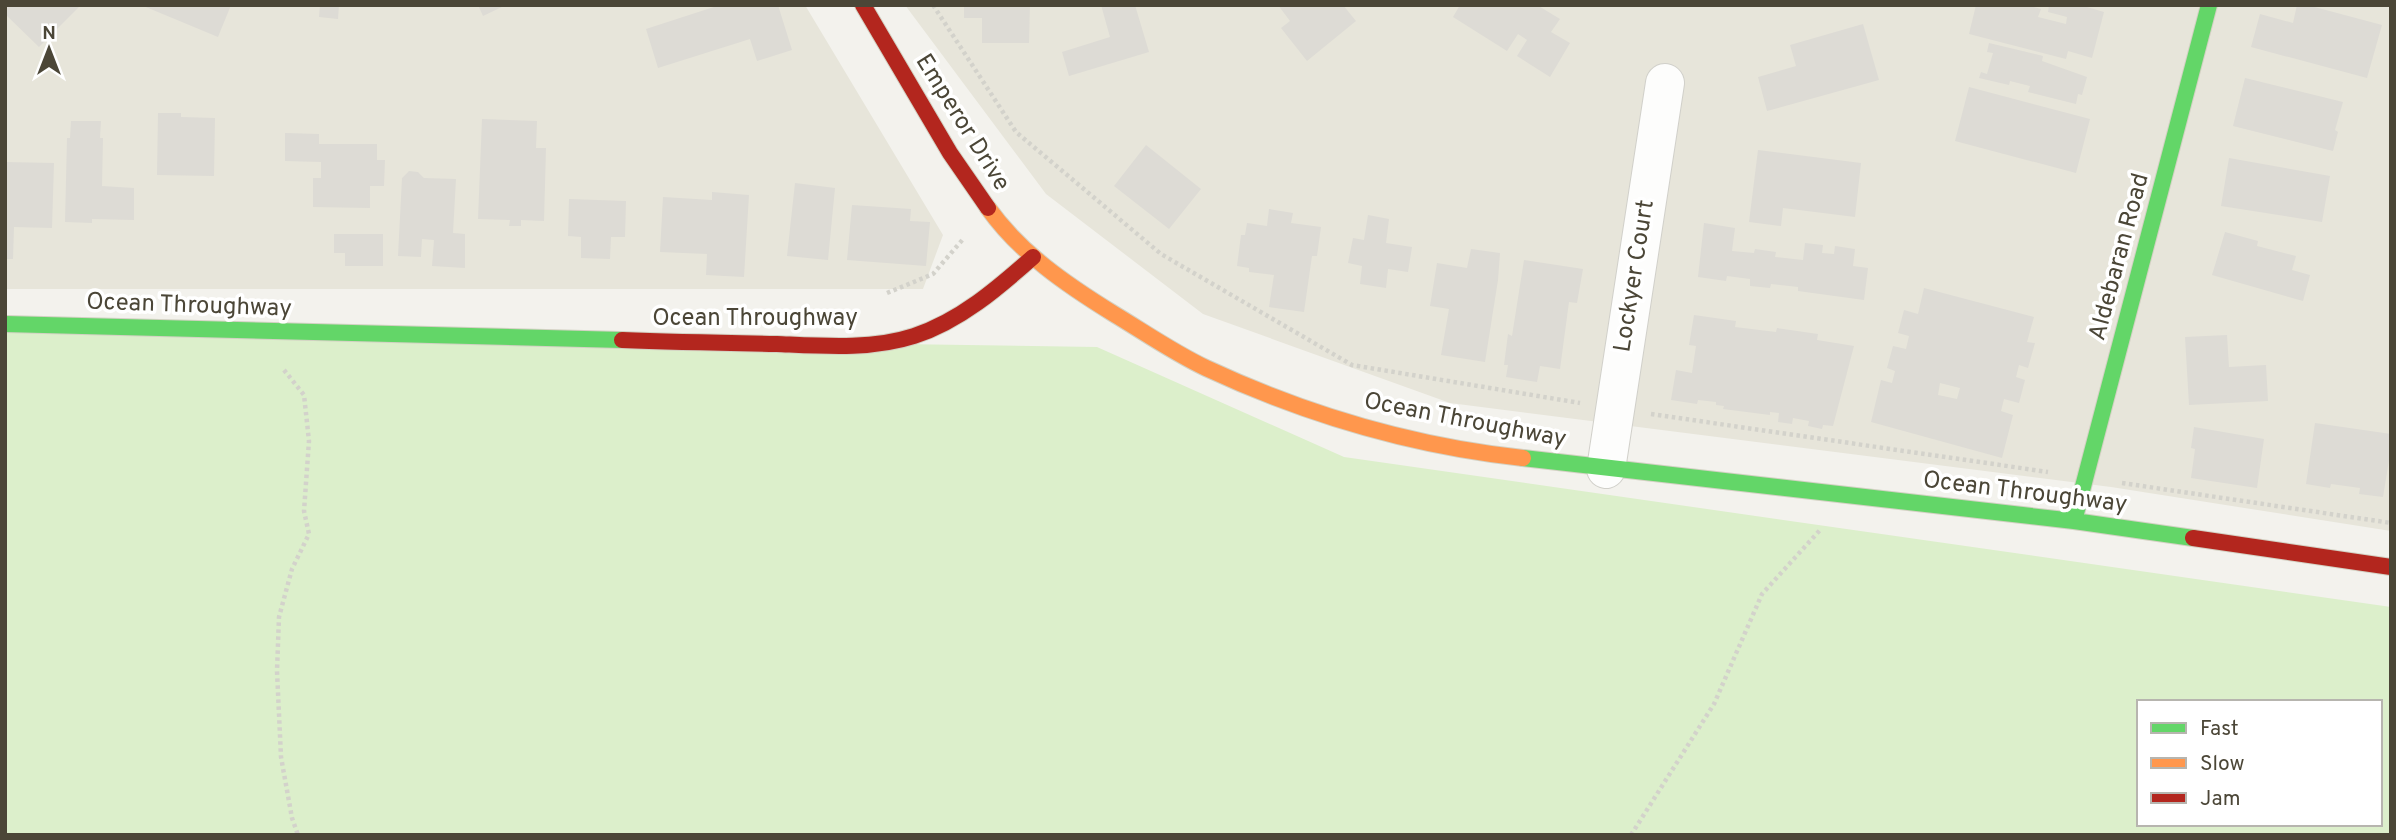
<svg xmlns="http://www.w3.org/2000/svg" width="2396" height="840" viewBox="0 0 2396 840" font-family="Overpass,sans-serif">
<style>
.residential{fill:#e7e5da}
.green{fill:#dcefcb;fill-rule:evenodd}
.building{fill:#dddbd5;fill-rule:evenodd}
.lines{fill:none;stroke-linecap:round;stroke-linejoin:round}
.street-casing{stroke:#d1d0ca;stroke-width:40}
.fast-casing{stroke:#d3d1c3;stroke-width:18}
.slow-casing{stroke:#d3d1c3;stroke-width:18}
.jam-casing{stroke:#d3d1c3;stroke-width:18}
.path{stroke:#d3d2cb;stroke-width:4.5;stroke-dasharray:3.5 3.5;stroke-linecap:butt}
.street{stroke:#fdfdfc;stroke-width:38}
.fast{stroke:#63d668;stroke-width:16}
.slow{stroke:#ff974d;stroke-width:16}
.jam{stroke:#b3261e;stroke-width:16}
.labels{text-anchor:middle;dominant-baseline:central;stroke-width:7;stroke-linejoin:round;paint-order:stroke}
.street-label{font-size:24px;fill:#4b4637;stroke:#fff}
</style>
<rect width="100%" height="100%" fill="#f3f2ed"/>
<path class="residential" d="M5 5H805L943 235 923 289H5Z
M905 5H2391V531L2111 487 1450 403 1203 314 1046 194Z"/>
<path class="green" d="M5 331 1097 347 1344 457 2391 607V835H5ZM2139 702H2380V824H2139Z"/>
<path class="building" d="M7 5H81L39 47 5 14Z
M141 5H231L218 37Z
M320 5H339L338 19 319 17Z
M478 5H506L483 16Z
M720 5H778L792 50 757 61 750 39 658 68 646 29Z
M964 5H1030L1029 43H982V18H964Z
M1101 5H1135L1149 52 1069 76 1062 52 1110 37Z
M1278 5H1343L1356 21 1307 61 1281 28 1290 21Z
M1460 5H1537L1560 19 1551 32 1570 43 1550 77 1517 56 1527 40 1518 34 1507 51 1453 17Z
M1976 5H2027L2041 9 2038 17 2066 24 2067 17 2048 12 2049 5H2080L2104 12 2092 58 2068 51 2066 59 1969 34Z
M2297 5H2307L2382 25 2367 78 2251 47 2260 14 2293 23Z
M1863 24 1879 80 1767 111 1758 77 1796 66 1790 45Z
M1989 43 2043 56 2042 61 2087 77 2082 95 2078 94 2076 104 2028 92 2030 86 2010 81 2009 85 1979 78 1981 72 1987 74 1993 53 1987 52Z
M2245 78 2343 102 2335 130 2338 132 2333 151 2233 126Z
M1969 87 2090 119 2076 173 1955 141Z
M158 113H181V117L215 118 214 176 157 175Z
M482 119 537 121 536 148H546L544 221 521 220V226H509L510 220 478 219Z
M71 121H101L100 138H103L102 186 134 188V220L92 219V223L65 222 67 138H70Z
M285 133 319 134V144H377V160H385L384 186H370V208L313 207V178H321V162L285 161Z
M1146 145 1201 189 1169 229 1114 186Z
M1758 150 1861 163 1855 217 1783 208 1781 226 1749 222Z
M2229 158 2330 176 2322 222 2221 206Z
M5 162 54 163 52 228 14 227 13 259H5Z
M409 171 418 172 424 178 456 179 453 233 465 234V268L432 266 434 240 422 239 421 257 398 256 402 178Z
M795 183 835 188 828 260 787 256Z
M712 192 749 195 744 277 706 275 707 254 660 252 663 197 712 200Z
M569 199 626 201 625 237H611L610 259 581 258V237L568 236Z
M852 205 911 209 910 221 930 222 926 266 847 260Z
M1269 209 1293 213 1291 223 1321 227 1317 256H1312L1304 312 1269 307 1274 275 1249 272V268L1237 266 1241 235H1245L1247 223 1267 226Z
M1368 215 1389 219 1386 243 1412 247 1408 272 1388 269 1386 288 1360 284 1362 266 1348 263 1353 238 1364 240Z
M1704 223 1735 228 1732 251 1754 253 1755 249 1776 252 1775 257 1803 260 1805 243 1823 245 1822 253 1834 254 1835 246 1855 249 1853 266 1868 268 1864 300 1798 291V287L1771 284 1770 288 1750 286V279L1727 276 1726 281 1698 277Z
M2225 232 2258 241 2257 246 2296 256 2292 270 2310 275 2303 301 2212 275Z
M334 234H383V266H345V253H334Z
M1471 249 1500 253 1498 280 1485 362 1441 355 1449 309 1430 306 1437 263 1467 268Z
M1524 260 1583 269 1577 303 1569 302 1560 369 1540 366 1537 382 1506 377 1508 365H1504L1508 334 1512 336Z
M1924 288 2034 317 2027 342 2035 343 2028 368 2019 365 2016 377 2025 380 2019 403 2004 399 2001 411 2013 415 2002 458 1871 422 1881 380 1892 383 1895 371 1887 368 1893 346 1906 349 1909 336 1898 333 1904 310 1918 314ZM1940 383 1960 388 1957 399 1938 395Z
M1694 315 1736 321 1735 327 1776 332 1777 328 1818 334 1817 340 1854 346 1833 426 1823 425 1822 429 1808 426 1809 421 1793 418 1792 424 1778 422 1779 413 1770 412V415L1723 409 1724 406 1716 405V402L1698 400 1697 404 1671 400 1676 370 1692 373 1696 346 1689 345Z
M2227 335 2229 367 2266 365 2268 401 2189 405 2185 337Z
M2315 423 2391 434V448L2383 497 2359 494 2360 488 2331 484 2330 488 2306 484Z
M2194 427 2264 439 2257 488 2191 478 2195 449 2191 448Z"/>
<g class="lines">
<g class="street-casing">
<path id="street" d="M1606 469 1665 83"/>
</g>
<g class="fast-casing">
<path id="fast" d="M5 324 622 340
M1523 458 2074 521 2193 538
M2074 521 2209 5"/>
</g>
<g class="slow-casing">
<path id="slow" d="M988 208C1020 253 1067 285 1114 314 1144 332 1174 353 1206 368 1307 415 1412 446 1523 458"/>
</g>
<g class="jam-casing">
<path id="jam" d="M863 5 950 153 988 208
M622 340C674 342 725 343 777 344 822 346 871 350 914 336 960 321 998 288 1033 257
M2193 538 2391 567"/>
</g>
<path class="path" d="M933 5 1016 132 1161 254 1352 365 1580 403
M887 293 933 274 964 238
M284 370 304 395 309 441 304 511 309 534 292 569 279 617 277 671 281 757 292 818 298 835
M1651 414 2048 472
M2122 483 2391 523
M1631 835 1714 704 1762 594 1821 529"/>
<use href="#street" class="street"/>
<use href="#fast" class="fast"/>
<use href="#slow" class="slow"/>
<use href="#jam" class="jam"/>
</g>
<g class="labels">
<g class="street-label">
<text transform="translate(962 123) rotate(58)">Emperor Drive</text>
<text transform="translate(2120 257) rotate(-75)">Aldebaran Road</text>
<text transform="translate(1635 276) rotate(-81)">Lockyer Court</text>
<text transform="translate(189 306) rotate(2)">Ocean Throughway</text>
<text x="755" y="319">Ocean Throughway</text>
<text transform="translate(1465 421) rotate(11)">Ocean Throughway</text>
<text transform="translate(2025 493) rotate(7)">Ocean Throughway</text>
</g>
</g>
<rect width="2396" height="840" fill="none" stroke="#4b4637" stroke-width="14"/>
<rect x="2137" y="700" width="245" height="126" fill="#ffffff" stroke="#b7b5af" stroke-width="2"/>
<rect x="2151" y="723" width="35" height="10" fill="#63d668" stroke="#b7b5af" stroke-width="2"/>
<text x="2200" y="735" font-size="21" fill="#4b4637">Fast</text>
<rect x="2151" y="758" width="35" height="10" fill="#ff974d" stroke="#b7b5af" stroke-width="2"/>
<text x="2200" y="770" font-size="21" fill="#4b4637">Slow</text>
<rect x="2151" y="793" width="35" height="10" fill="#b3261e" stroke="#b7b5af" stroke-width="2"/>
<text x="2200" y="805" font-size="21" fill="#4b4637">Jam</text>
<g transform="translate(49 49)" stroke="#ffffff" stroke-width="5" paint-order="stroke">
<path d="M0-5L12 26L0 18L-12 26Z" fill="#4b4637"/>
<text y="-10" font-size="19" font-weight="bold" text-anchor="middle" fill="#4b4637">N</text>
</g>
</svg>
